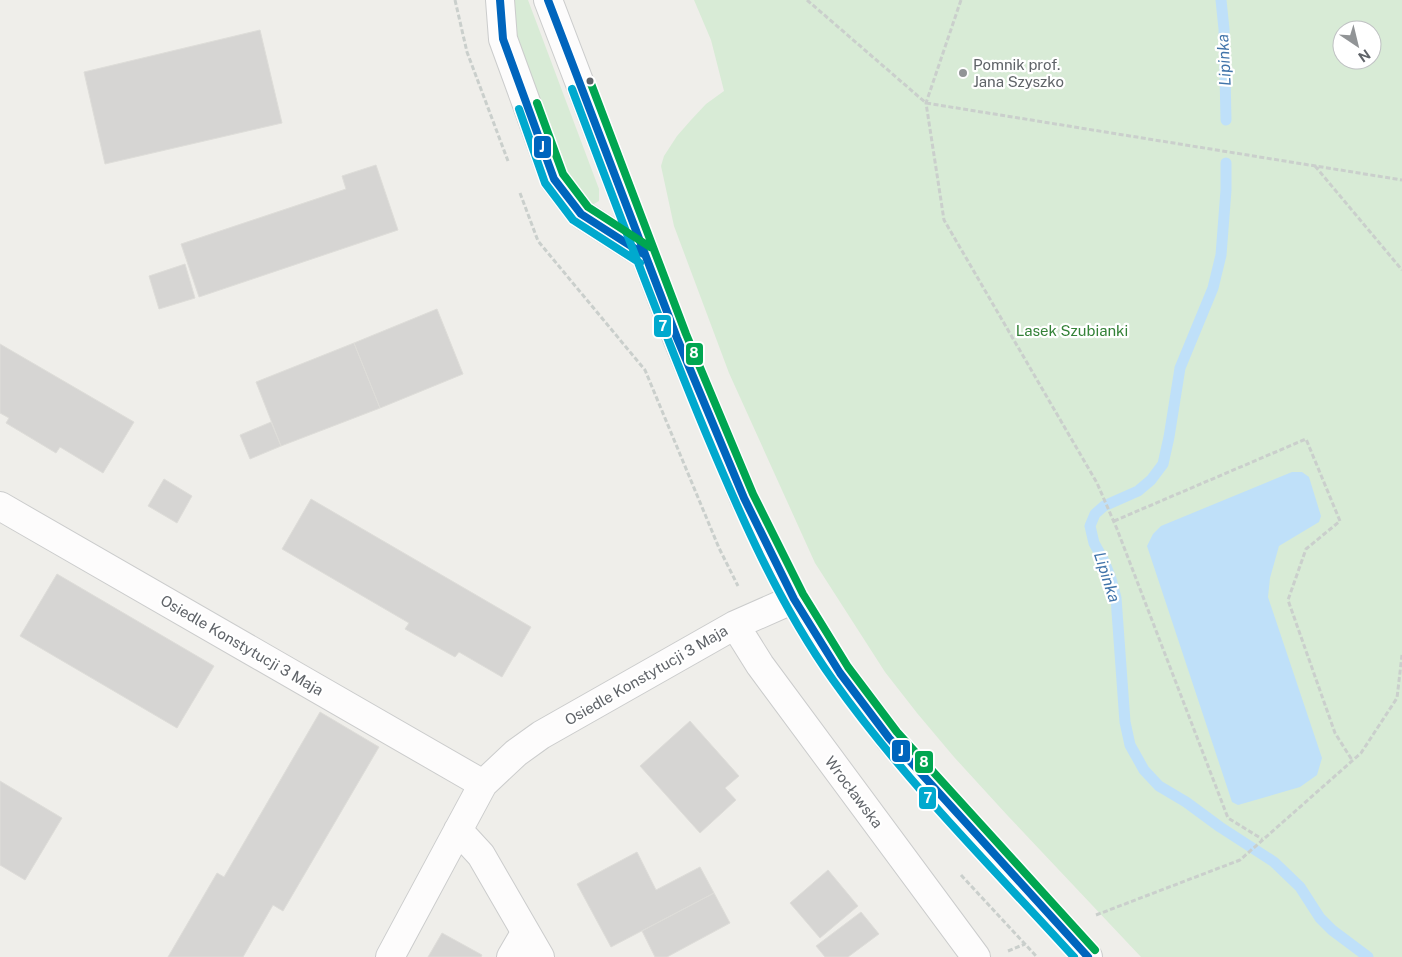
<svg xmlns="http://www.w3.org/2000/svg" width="1402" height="957" viewBox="0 0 1402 957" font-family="'Public Sans',sans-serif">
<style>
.green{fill:#d8ebd6;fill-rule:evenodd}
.water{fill:#bfe0f9}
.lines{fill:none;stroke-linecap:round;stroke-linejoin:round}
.stream{stroke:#bfe0f9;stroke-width:11}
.building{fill:#d6d5d3;stroke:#deddd9}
.minor-casing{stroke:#cbcccc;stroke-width:30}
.path{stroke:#cacfcc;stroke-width:3;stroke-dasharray:5 2.5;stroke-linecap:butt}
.minor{stroke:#fdfcfc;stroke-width:28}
.bus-1-casing{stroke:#fff;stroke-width:11}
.bus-2-casing{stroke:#fff;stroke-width:11}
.bus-3-casing{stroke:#fff;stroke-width:11}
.bus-1{stroke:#0065bd;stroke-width:8}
.bus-2{stroke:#00a9ce;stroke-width:8}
.bus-3{stroke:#00a651;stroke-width:8}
.poi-dot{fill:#919496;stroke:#fff;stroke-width:2}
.bus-dot{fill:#5f6368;stroke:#fff;stroke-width:2}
.labels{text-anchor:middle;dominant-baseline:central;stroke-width:4.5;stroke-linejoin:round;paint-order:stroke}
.poi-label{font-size:15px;fill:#5f6368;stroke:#fff;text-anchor:start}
.park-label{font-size:15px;fill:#348238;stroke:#fff}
.street-label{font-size:15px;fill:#5f6368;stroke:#fff}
.water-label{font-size:16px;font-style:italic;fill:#4174aa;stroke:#fff}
.line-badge{stroke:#fff;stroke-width:2}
.badge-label{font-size:14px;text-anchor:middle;font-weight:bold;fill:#fff}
</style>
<rect width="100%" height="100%" fill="#efeeea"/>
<path class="green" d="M513 0H528L599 189V201L592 205 584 200 570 179 516 38Z
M694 0H1402V957H1141L1008 816 954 757 917 713 885 672 815 563 729 373 674 226 661 166 664 156 677 136 691 120 706 104 724 91 711 40ZM1342 30H1372V60H1342Z"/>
<path class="water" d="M1292 472H1302L1309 477 1321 516 1319 522 1279 546 1270 578 1268 597 1322 758 1317 775 1300 787 1238 805 1232 802 1147 546 1153 534 1161 526Z"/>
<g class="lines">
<path class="stream" d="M1221 0 1224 29 1226 120
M1226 163V190L1221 255 1213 288 1180 368 1169 437 1163 464 1151 480 1138 491 1104 506 1095 514 1090 526 1094 543 1104 561 1111 579 1116 598 1125 722 1130 745 1144 770 1159 786 1186 802 1220 827 1274 862 1300 887 1320 918 1332 930 1368 957"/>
</g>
<path class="building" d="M260 30 282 123 105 164 84 72Z
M376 165 398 230 199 297 181 244 346 189 342 176Z
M185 264 195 298 159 309 149 276Z
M437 309 463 374 380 408 354 343Z
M354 343 380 408 281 446 256 382Z
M0 344 134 422 103 473 60 447 56 453 6 423 9 418 0 413Z
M271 422 281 446 250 459 240 435Z
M164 479 192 496 177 523 148 506Z
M311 499 531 627 502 677 459 652 455 657 405 629 409 623 282 549Z
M57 574 214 666 177 728 20 636Z
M320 712 379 747 283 911 273 905 243 957H168L217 873 224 877Z
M690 721 739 776 725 788 736 800 700 833 640 766Z
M0 781 62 818 25 880 0 865Z
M637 852 656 890 700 867 714 893 611 947 577 884Z
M828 870 858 906 820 938 790 903Z
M714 893 730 923 667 957H655L642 931Z
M861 912 879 934 848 957H825L816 946Z
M442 933 482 955 481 957H428Z"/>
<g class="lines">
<g class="minor-casing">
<path id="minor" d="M500 0 503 39 554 179 581 214 645 255
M548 0 677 338 744 498 794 599 840 673 889 738 931 786 1088 957
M0 506 483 784
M735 625 760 665 976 957
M458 830 481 855 540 957
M390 957 483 784 516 753 541 735 735 625 794 599
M511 957 525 933"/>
</g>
<path class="path" d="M455 0 467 52 508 161
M807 0 926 103 1402 180
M961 0 926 103 944 220 1097 483 1117 529 1228 818 1262 839
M1315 166 1402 270
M520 193 538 241 645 370 719 548 738 586
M1114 521 1306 439 1340 521 1306 549 1288 600 1335 733 1352 760
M961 875 1037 957
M1096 915 1240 860 1361 753 1397 698 1402 655
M1008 951 1025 944"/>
<use href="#minor" class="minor"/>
<g class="bus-1-casing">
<path id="bus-1" d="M500 0 503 39 554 179 581 214 645 255
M548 0 677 338 744 498 794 599 840 673 889 738 1088 957"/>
</g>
<g class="bus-2-casing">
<path id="bus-2" d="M572 89C615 203 658 318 705 431 741 517 779 604 833 680 904 780 992 867 1074 957
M519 109 545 183 573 220 640 263"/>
</g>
<g class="bus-3-casing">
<path id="bus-3" d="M590 81 686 334 753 494 803 594 848 667 897 732 1095 950
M537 103 563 174 588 207 650 247"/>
</g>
<use href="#bus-1" class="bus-1"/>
<use href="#bus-2" class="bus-2"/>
<use href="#bus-3" class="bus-3"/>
</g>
<circle class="poi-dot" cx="963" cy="73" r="5"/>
<circle class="bus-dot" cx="590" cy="81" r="4.5"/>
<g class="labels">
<g class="poi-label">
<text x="973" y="64">Pomnik prof.<tspan x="973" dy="17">Jana Szyszko</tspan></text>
</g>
<g class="park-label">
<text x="1072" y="330">Lasek Szubianki</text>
</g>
<g class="street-label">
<text transform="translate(242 645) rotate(30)">Osiedle Konstytucji 3 Maja</text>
<text transform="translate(646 675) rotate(-30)">Osiedle Konstytucji 3 Maja</text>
<text transform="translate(854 792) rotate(53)">Wrocławska</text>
</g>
<g class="water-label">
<text transform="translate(1224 60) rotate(-93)">Lipinka</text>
<text transform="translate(1107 577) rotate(72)">Lipinka</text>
</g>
</g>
<g class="line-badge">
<rect x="533" y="135" width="19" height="24" rx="5" fill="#0065bd"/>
<rect x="653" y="314" width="19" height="24" rx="5" fill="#00a9ce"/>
<rect x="685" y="342" width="19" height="24" rx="5" fill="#00a651"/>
<rect x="891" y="739" width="20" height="24" rx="5" fill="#0065bd"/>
<rect x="914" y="750" width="20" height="24" rx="5" fill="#00a651"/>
<rect x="918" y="786" width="19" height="24" rx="5" fill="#00a9ce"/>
</g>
<g class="badge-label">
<text x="542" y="152">J</text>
<text x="663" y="331">7</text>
<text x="694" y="358">8</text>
<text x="901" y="756">J</text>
<text x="924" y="767">8</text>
<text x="928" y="803">7</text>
</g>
<g transform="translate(1357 45) rotate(145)"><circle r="24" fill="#ffffff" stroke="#bfc1c3"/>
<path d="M0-4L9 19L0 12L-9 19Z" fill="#919496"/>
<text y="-8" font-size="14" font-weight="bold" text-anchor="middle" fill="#5f6368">N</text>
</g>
</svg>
